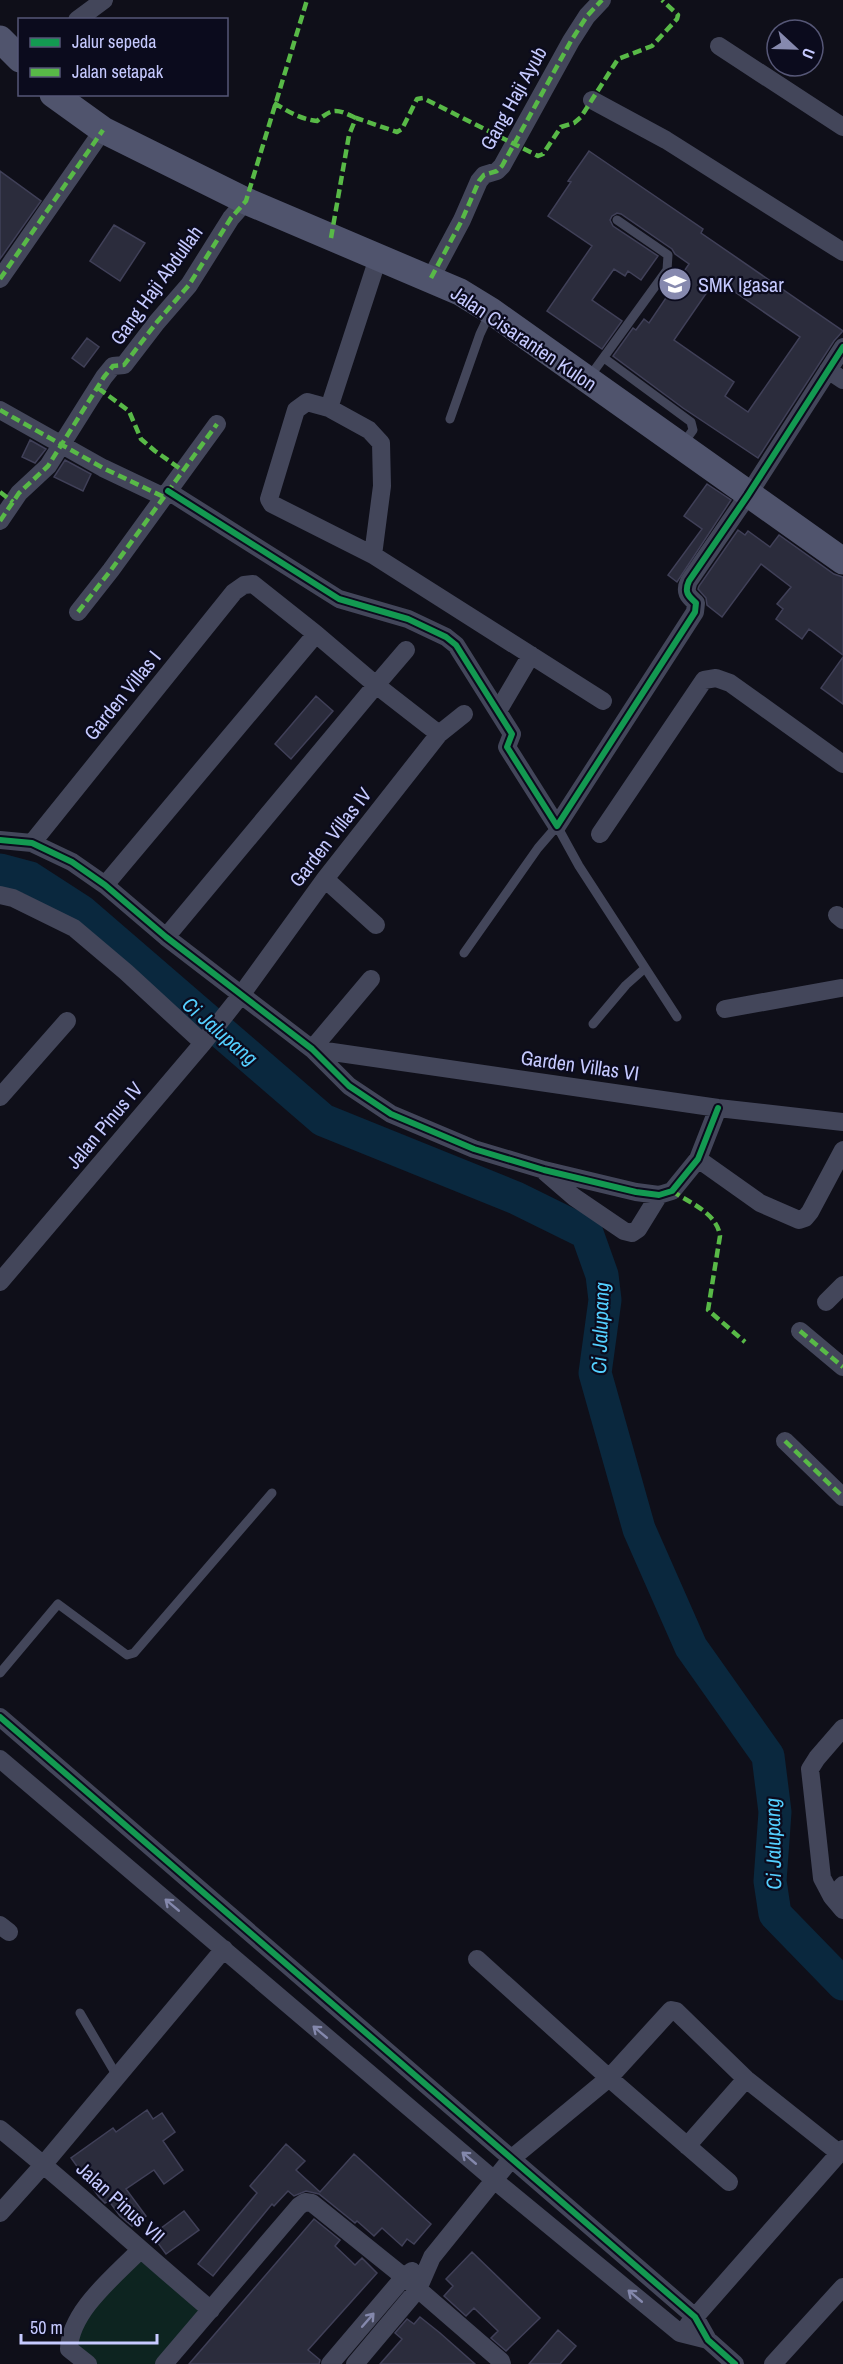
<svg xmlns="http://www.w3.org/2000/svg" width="843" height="2364" viewBox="0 0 843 2364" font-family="'Archivo Narrow',sans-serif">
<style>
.green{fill:#0d2420}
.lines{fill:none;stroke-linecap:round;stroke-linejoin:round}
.river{stroke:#0a283e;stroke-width:33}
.building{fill:#2b2c3c;stroke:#404058;stroke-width:1.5;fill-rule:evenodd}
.service{stroke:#43465a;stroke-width:9}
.minor{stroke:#43465a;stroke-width:18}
.secondary{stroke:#50546d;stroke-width:27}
.quiet{stroke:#58b947;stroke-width:4.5;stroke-dasharray:9 4.5;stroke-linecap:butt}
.cycleway-casing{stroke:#0b0b1d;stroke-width:10}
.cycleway{stroke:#139951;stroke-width:6}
.oneway{stroke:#8488ac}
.labels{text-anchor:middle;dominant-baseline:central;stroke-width:4.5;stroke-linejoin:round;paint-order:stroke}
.street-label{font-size:20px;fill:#c6caff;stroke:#0b0b1d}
.poi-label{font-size:20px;fill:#c6caff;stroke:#0b0b1d;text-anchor:start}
.water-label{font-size:21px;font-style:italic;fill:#54cfff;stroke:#0b0b1d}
</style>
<rect width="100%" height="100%" fill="#0f0f19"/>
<path class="green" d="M141 2255 206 2309 158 2364H96L85 2358 73 2338 91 2305Z"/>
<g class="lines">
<path class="river" d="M0 870 30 878 81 911 323 1120 516 1198 587 1233 602 1275 605 1300 595 1373 639 1529 691 1647 768 1756 775 1812 770 1881 775 1914 843 1984"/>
</g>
<path class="building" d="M589 151 703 229 701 233 843 331 834 341 758 458 683 408 613 356 633 328 636 330 644 319 649 323 689 264 675 254 672 249 621 214 617 213 612 216 610 220 613 226 658 256 641 280 628 271 625 276 614 269 592 300 622 321 602 349 547 311 592 246 548 216 571 182 568 181ZM716 279 800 337 748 412 725 396 734 382 674 340Z
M0 171 41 201 0 259Z
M114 225 145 243 120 281 90 261Z
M87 338 99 347 84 367 72 358Z
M30 440 46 449 35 463 22 457Z
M65 460 91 474 83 491 54 477Z
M707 484 731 500 677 582 668 575 702 529 684 516Z
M738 530 745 535 748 531 770 547 779 535 834 574 843 577V655L809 629 802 639 776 619 783 609 777 604 791 587 761 564 722 617 707 605 706 598 698 589 699 586Z
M843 657V704L821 688Z
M316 696 333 711 291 759 275 744Z
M147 2110 153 2119 162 2113 175 2132 163 2141 183 2170 164 2184 154 2170 126 2189 146 2216 132 2226 120 2216 109 2201 105 2203 99 2197 71 2158 113 2128 116 2132Z
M286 2144 305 2161 296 2170 320 2192 354 2154 431 2224 414 2244 407 2239 402 2246 382 2228 374 2236 357 2221 355 2223 319 2194 306 2191 294 2196 288 2191 274 2206 272 2204 213 2276 198 2264 257 2193 250 2186Z
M184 2211 199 2230 166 2254 152 2235Z
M314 2219 340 2240 335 2246 355 2265 362 2258 377 2273 308 2350 320 2360 319 2364H189Z
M472 2252 540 2318 506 2351 491 2338 498 2331 474 2308 466 2316 444 2296 453 2286 446 2279Z
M420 2317 440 2333 475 2364H380L402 2339 395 2333 407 2319 414 2324Z
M558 2330 576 2346 560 2364H529Z"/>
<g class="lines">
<path class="service" d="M604 358 691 422 693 430 682 445
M588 379 667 270 668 255 617 220
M450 419 480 334 490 313
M464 953 538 848 557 826 579 866 677 1017
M593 1024 626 985 644 969
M0 1673 58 1604 127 1655 134 1653 272 1493
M80 2013 117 2076"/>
<path class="minor" d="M77 20 104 0
M719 46 843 127
M592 100 666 140 843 252
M378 258 329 408 369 430 381 443 382 486 373 555 603 701
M431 278 462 220 479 181 484 175 497 171 502 166 571 41 587 16 602 0
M0 279 103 130
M828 370 843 380
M329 408 307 402 296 410 269 499 272 504 373 555
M0 410 103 468 164 497
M168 491 339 599 408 619 446 637 456 645 512 734 507 747 557 826 695 612 696 603C688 596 684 592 689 581L748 495 843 347
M0 521 19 493 48 466 104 377 113 366 124 365 157 322 189 285 231 218 246 201
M78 612 111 570 217 424
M406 650 376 685 439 734
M498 711 531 655
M600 834 704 680 716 678 730 683 843 764
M0 840 32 843 72 862 105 885 166 937 312 1049 349 1086 391 1114 474 1149 544 1170 636 1192 659 1195 672 1191 698 1159 718 1108
M32 843 234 592 244 585 253 584 316 634
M325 879 376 925
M105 885 316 634 376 685 166 937
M0 895 13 898 74 928 126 972 203 1043
M837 915 843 920
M725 1009 841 988
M312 1049 718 1108 843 1122
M312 1049 371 979
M0 1097 67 1021
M698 1159 760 1203 799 1220 805 1218 810 1212 843 1150
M545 1172 574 1197 624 1231 632 1233 638 1229 659 1195
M0 1282 203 1043 241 995 325 879 439 734 464 714
M826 1302 843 1285
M800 1331 843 1367
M785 1441 843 1497
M0 1717 695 2317 708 2340 735 2364
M0 1759 499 2184 680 2333 708 2340
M843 1885 832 1897 843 1910
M832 1897 822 1878 810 1769 817 1758 843 1728
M0 1925 9 1932
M477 1959 609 2078 729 2182
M0 2129C72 2187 140 2250 211 2310
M687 2146 746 2079
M0 2213 44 2164 224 1949
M688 2325 843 2149
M88 2364 69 2349C70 2311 115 2276 140 2250
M164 2364 299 2206 305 2202 312 2203 404 2277 501 2361 502 2364
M330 2364 404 2277 412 2271
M355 2364 418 2289 432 2257 512 2158 609 2078 671 2010 676 2011 746 2079 839 2153
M773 2364 843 2287"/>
<path class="secondary" d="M0 39 20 59
M53 94 103 130 246 201 460 292 491 311 843 561"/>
<path class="quiet" d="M274 103C289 112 300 119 317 121 334 107 336 109 356 118
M331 238 349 135 356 118 397 132 402 129 417 99 423 98 538 156 543 154 561 127 574 123 581 117 618 59 652 46 677 19 678 15 662 0
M431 278 462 220 479 181 484 175 497 171 502 166 571 41 587 16 602 0
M0 279 103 130
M98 388 129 411 141 439 155 451 182 470
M0 410 103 468 164 497
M0 492 13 502
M0 521 19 493 48 466 104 377 113 366 124 365 157 322 189 285 231 218 246 201 307 0
M78 612 111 570 217 424
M672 1191C690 1203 717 1213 720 1236L708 1310 745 1342
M800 1331 843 1367
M785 1441 843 1497"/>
<g class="cycleway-casing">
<path id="cycleway" d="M168 491 339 599 408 619 446 637 456 645 512 734 507 747 557 826 695 612 696 603C688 596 684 592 689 581L748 495 843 347
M0 840 32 843 72 862 105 885 166 937 312 1049 349 1086 391 1114 474 1149 544 1170 636 1192 659 1195 672 1191 698 1159 718 1108
M0 1717 695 2317 708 2340 735 2364"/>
</g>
<use href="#cycleway" class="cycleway"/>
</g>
<defs><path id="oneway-shaft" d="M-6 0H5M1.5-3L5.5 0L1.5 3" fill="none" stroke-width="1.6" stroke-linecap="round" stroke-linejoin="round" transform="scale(1.5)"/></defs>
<g class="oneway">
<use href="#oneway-shaft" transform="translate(172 1905) rotate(-140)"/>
<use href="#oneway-shaft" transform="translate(320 2032) rotate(-140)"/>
<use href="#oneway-shaft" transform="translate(469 2158) rotate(-140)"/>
<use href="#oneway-shaft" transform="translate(635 2296) rotate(-140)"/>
<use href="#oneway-shaft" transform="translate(368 2320) rotate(-49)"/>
</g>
<defs>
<g id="school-disc" transform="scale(1.725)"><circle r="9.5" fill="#8689ae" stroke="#0b0b1d"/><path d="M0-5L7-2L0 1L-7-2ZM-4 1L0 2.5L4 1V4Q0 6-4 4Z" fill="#fff"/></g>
</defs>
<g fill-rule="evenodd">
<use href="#school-disc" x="675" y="284"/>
</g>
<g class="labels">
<g class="street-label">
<text transform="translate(513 98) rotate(-61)">Gang Haji Ayub</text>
<text transform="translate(156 285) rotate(-54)">Gang Haji Abdullah</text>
<text transform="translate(524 338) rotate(34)">Jalan Cisaranten Kulon</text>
<text transform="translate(122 695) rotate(-51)">Garden Villas I</text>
<text transform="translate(330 837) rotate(-52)">Garden Villas IV</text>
<text transform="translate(580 1065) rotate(8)">Garden Villas VI</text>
<text transform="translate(104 1125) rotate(-50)">Jalan Pinus IV</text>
<text transform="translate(121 2202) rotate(42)">Jalan Pinus VII</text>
</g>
<g class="poi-label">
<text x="698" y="284">SMK Igasar</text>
</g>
<g class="water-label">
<text transform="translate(220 1031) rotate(41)">Ci Jalupang</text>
<text transform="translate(600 1328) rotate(-88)">Ci Jalupang</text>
<text transform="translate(773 1844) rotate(-91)">Ci Jalupang</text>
</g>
</g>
<rect x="18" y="18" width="210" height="78" fill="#0b0b1d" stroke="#565777" stroke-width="1.5"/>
<rect x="30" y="38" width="30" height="9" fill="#139951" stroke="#565777" stroke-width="1.5"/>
<text x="72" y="48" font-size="18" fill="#c6caff">Jalur sepeda</text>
<rect x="30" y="68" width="30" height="9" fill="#58b947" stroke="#565777" stroke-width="1.5"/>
<text x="72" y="78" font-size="18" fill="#c6caff">Jalan setapak</text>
<g transform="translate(795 48) rotate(112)"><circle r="28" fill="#0b0b1d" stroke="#565777" stroke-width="1.5"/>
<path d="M0-4.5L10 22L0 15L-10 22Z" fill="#8689ae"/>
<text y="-9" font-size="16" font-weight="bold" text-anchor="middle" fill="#c6caff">U</text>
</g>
<path d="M21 2334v9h136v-9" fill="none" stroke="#c6caff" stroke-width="3"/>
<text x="30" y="2334" font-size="18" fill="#c6caff" stroke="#0b0b1d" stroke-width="4.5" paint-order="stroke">50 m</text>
</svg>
